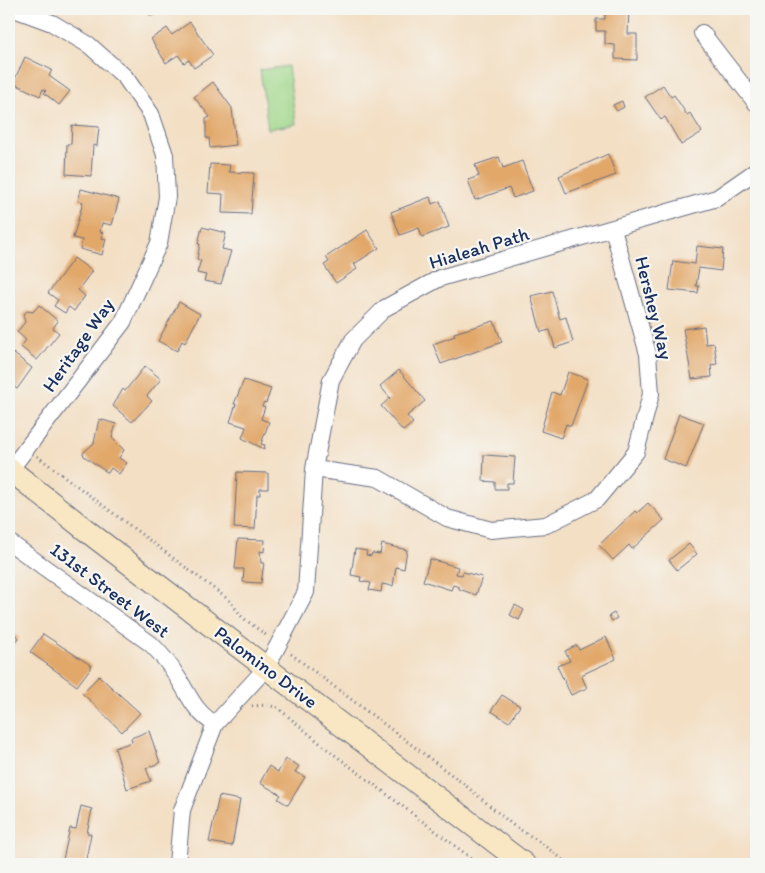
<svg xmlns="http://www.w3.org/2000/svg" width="765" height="873" viewBox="0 0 765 873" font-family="Itim,sans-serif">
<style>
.green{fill:#9fd687;stroke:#5d8272}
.building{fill:#e2a86a}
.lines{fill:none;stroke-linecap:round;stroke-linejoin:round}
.street-casing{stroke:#676d82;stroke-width:18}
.secondary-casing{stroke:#676d82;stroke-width:24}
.path{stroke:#676d82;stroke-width:3;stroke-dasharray:1 4;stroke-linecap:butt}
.street{stroke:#fff;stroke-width:16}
.secondary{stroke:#f9e7c3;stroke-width:22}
.labels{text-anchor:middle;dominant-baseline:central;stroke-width:4.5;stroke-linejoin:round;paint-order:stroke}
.street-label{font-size:19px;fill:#1b2f5e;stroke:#f6f6f2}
</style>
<rect width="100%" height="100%" fill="#f6f6f2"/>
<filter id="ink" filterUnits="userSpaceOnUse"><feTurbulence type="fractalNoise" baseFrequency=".02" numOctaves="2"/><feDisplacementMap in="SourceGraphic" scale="10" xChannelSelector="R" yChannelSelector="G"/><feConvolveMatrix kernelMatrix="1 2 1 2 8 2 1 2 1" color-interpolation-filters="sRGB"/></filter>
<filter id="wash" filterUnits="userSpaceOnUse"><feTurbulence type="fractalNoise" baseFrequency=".0096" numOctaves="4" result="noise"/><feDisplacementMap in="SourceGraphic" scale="20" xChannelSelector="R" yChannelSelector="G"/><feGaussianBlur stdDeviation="1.12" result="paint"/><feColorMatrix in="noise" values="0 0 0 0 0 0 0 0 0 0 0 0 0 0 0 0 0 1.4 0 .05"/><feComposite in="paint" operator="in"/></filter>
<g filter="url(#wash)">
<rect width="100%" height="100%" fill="#f3dfc4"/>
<path class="green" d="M288 66 296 124 268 129 260 70Z"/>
<g id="blocks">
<path class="building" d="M142 9H158L152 16Z
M605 9H629L628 34H637V60L615 59V45L605 44V31H596V19H605Z
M190 22 213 55 194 68 189 60 184 63 178 55 166 63 151 39 167 28 172 35Z
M25 57 52 70 49 76 70 91 59 105 44 93 46 91 43 89 40 96 13 83Z
M213 82 232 108 236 145 210 148 209 138H206V119L210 117 194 97Z
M663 85 671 97 674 95 687 115 690 113 702 132 681 145 665 117 661 120 645 97Z
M622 101 624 107 617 111 613 105Z
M72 125 99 127 97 146 93 145 91 176 66 174 67 144H71Z
M608 154 616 175 566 193 559 176Z
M499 157 503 168 522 161 533 191 513 198 509 188 475 200 468 180 479 176 475 165Z
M210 164 230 165 229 172 254 173 251 214 222 213 223 194 208 193Z
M81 189 119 199 112 225 102 223 100 232 103 233 102 238 106 239 102 255 80 249 82 240 73 238 83 202 78 201Z
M430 197 432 204 440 201 449 227 422 237 419 228 400 235 391 212Z
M202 227 226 233 222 249 231 251 221 284 204 281 206 275 197 273 201 260 197 259 200 244H198Z
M367 230 379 248 354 264 357 269 336 283 324 265 329 262 326 257Z
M697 246 723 249 721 271 699 268 696 286H699L698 293 669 290 673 261 695 264Z
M74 258 92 271 78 290 85 296 74 311 69 307 65 313 54 306 58 300 48 293Z
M552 291 560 319 566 317 573 342 555 348 550 330 541 332 531 296Z
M179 302 200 314 185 343 182 341 177 351 158 341Z
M39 305 58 321 53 328 59 333 37 360 21 347 26 340 17 332 25 322 23 315 27 311 33 312Z
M494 321 502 342 441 364 433 344 455 336 454 333Z
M704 326 706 344 714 343 717 364 711 365 712 377 692 379 683 329Z
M13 353 32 368 17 389 9 383V358Z
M145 366 161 379 147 396 152 401 132 422 113 406 123 389 125 391Z
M399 370 425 401 407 416 413 423 403 431 381 406 390 398 380 386Z
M568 372 588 379 571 426 566 424 561 438 541 431 552 392 560 395Z
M244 380 271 389 266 403 264 402 262 406 265 407 261 419 269 422 261 444 265 445 264 449 242 438 246 427 230 422 236 404H234Z
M679 414 704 423 686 468 663 459Z
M99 419 116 424 112 438 124 450 119 458 127 463 119 474 111 468 108 473 84 456 83 453 94 443Z
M484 455 515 457 513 483H507V489H495V482L483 481Z
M237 472 268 473V489H260V495H257L255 529 234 528Z
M648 503 664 520 632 549 629 545 613 560 599 545 635 511 637 513Z
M238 539 265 540 264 552 260 551 261 563H264L261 583 243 582 244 569H235Z
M382 544 407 550 404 569 396 567 393 586 382 584 381 592 369 590 371 583 360 581 361 577 351 575 355 549 367 551 366 555 371 556 372 553 380 554Z
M689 544 697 554 677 570 669 560Z
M430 559 458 567 456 574 462 575 463 572 482 577 476 595 459 589V587L453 585 451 590 423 581Z
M515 605 524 610 519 620 510 615Z
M614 613 617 618 612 621 609 616Z
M9 630 19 638 9 651Z
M43 634 92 666 77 686 30 652Z
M606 637 616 659 581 675 587 688 571 695 557 666 570 661 565 651 577 645 579 650Z
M99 676 140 713 122 732 82 693Z
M502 695 520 706 509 722 491 711Z
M149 731 160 763 146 768 151 781 127 789 115 748 132 742 131 738Z
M286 759 299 766 295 772 305 777 288 805 278 799 281 795 260 783 269 766 278 772Z
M219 796 240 800 232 846 209 842Z
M81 806 92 809 87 833 91 834 85 864H62L70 828 76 829Z"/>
</g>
</g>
<g filter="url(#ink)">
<use href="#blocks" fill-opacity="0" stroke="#676d82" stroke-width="1"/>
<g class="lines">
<g class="street-casing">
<path id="street" d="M702 33 756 103
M314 469 378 478 447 518 491 530 546 525 597 499 636 452 651 394 648 354 613 229
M10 470 123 322 159 243 167 197 165 155 151 114 125 77 89 45 52 23 14 9
M9 542 151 644C161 654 169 663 176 675 189 694 194 712 215 724
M177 864 182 810 215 724 266 668 306 592 314 469 331 380 353 340 385 308 440 278 717 198 756 171"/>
</g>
<g class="secondary-casing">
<path id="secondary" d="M9 469 96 538 524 864"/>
</g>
<path class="path" d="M37 456 229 600 242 617 266 635
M291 654 465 785 514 826 537 840 569 864
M252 706 267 705 278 708 327 749 479 864"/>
<use href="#street" class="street"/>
<use href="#secondary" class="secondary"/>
</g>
</g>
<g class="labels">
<g class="street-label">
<text transform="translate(479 248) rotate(-17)">Hialeah Path</text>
<text transform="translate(654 308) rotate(76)">Hershey Way</text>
<text transform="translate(78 345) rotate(-55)">Heritage Way</text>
<text transform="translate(110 590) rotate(37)">131st Street West</text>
<text transform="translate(266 667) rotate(37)">Palomino Drive</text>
</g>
</g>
<rect width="765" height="873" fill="none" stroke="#f6f6f2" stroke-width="30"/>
</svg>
